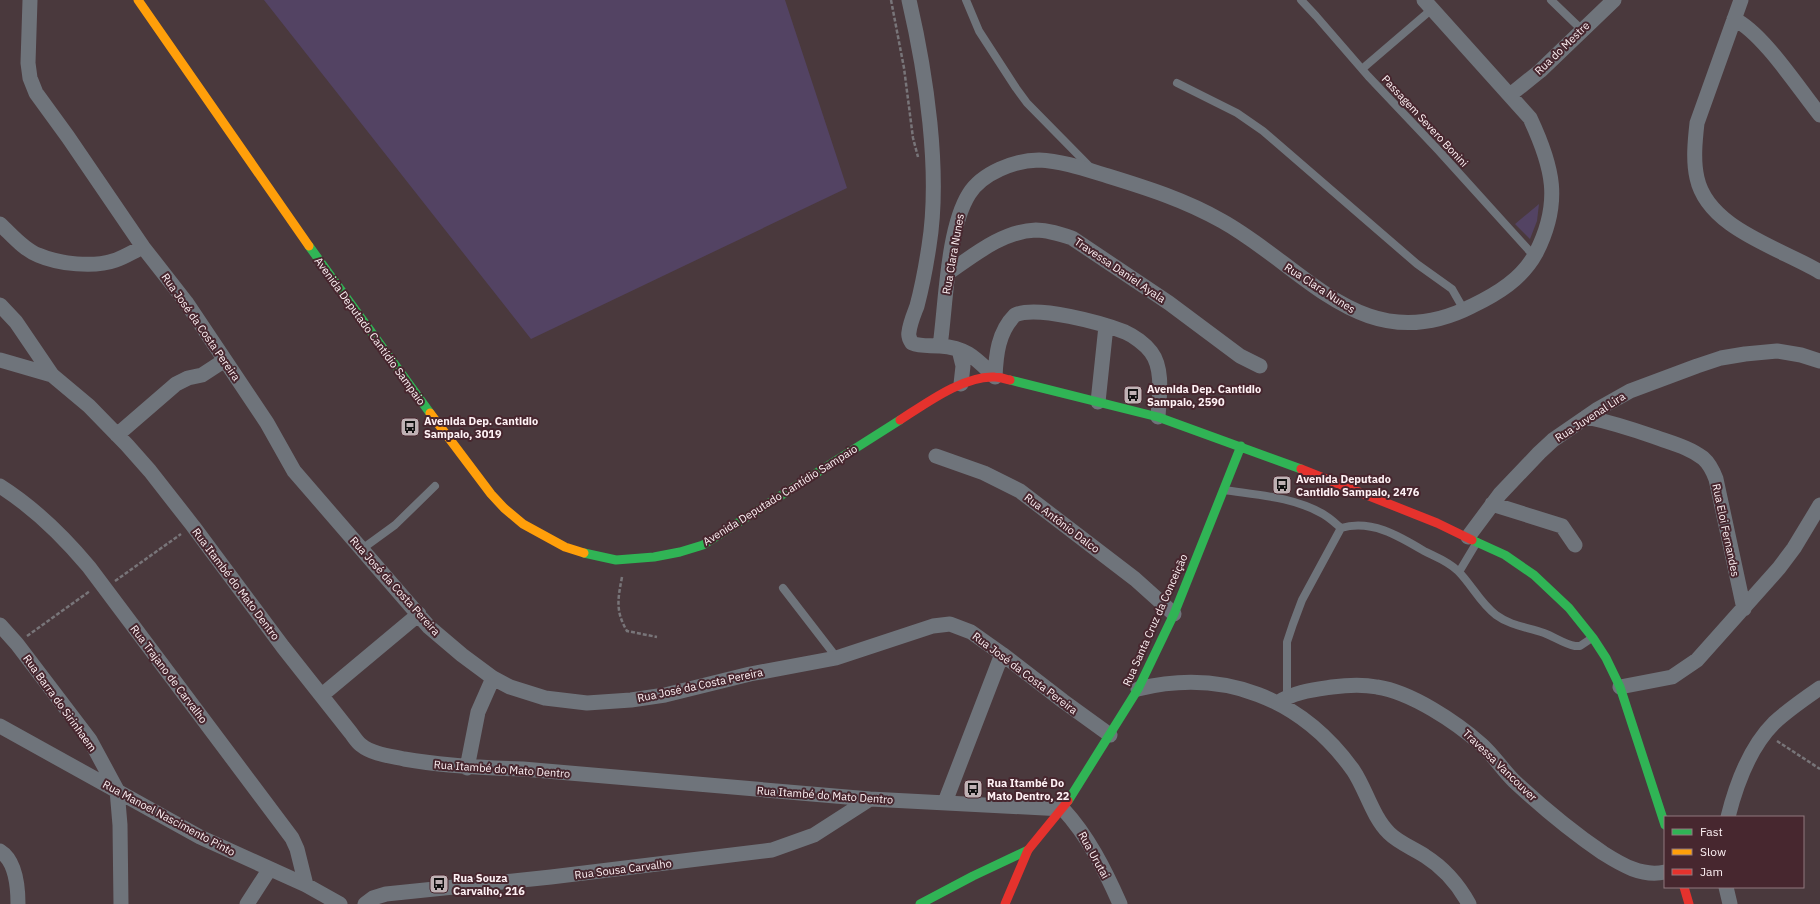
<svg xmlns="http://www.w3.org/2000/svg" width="1820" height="904" viewBox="0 0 1820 904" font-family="'IBM Plex Sans',sans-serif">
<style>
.green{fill:#534363}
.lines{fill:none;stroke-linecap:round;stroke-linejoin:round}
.path{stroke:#787579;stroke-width:2.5;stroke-dasharray:4 2;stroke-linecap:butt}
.lane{stroke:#6f747b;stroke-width:8}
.street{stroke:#6f747b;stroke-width:15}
.fast{stroke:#30b455;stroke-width:9}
.slow{stroke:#ff9f0a;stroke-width:9}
.jam{stroke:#e5322d;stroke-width:9}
.labels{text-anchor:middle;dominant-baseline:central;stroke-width:4;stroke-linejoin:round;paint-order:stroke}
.street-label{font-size:11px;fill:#fef1f4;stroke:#47272f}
.poi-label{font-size:11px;font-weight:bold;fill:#fef1f4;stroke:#47272f;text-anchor:start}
</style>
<rect width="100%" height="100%" fill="#4a393d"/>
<path class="green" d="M264 0H785L847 188 531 339Z
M1539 204 1537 221 1530 239 1515 224Z"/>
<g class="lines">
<path class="path" d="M891 0 904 68 913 138 918 157
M622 577C618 598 615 611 627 631L657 637
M115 581 181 534
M27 636 90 591
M1777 741 1820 769"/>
<path class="lane" d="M966 0 979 31 1016 88 1027 103 1091 168
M1301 0 1316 16 1368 76 1439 151 1534 256
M1551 0 1581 29
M1362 69 1432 9
M1177 83 1237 113 1263 131 1417 264 1452 289 1464 310
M1224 490C1257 495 1294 497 1323 514 1330 518 1335 523 1341 528
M362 549 395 525 435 486
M1459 572 1477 542
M783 588 837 658
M1287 697V642L1293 624 1302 600 1341 528C1371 519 1399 536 1424 551 1436 557 1448 561 1458 571 1472 585 1480 603 1496 615 1511 626 1527 627 1544 633 1555 637 1564 644 1575 646H1580L1592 638"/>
<path class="street" d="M30 0 28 63 30 78 36 93 68 137 143 247 186 302 267 423 294 471 429 627 462 655 493 678 510 687 545 698 587 703 631 700 665 695 750 674 836 658 933 626 950 624 971 632 1002 654 1063 701 1110 735
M909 0C926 73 941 172 929 246 926 266 922 287 917 306 914 314 910 323 909 332 908 336 910 340 912 343 921 347 930 345 940 346 968 348 976 359 995 377
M1741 0 1697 123C1695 141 1693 161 1697 178 1708 229 1781 248 1820 272
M1734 19C1763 33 1799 89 1820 115
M1510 95 1540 71 1614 0
M0 224C11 234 23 249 38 255 59 264 94 268 116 260 125 257 134 251 143 247
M948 273C974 255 1003 231 1036 230 1048 230 1060 234 1072 238L1169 303 1240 356 1260 366
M0 305 16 322 52 375
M940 346C946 304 947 229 969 194 982 173 1015 160 1039 160 1062 161 1085 169 1108 176 1147 188 1185 200 1222 221 1305 267 1364 361 1472 306 1497 294 1522 279 1536 253 1562 202 1553 167 1530 118L1424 0
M959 350 963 366 961 384
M0 360 52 375 89 406 127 445 150 471 193 526 283 647 351 733C354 737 357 742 361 745 372 754 390 756 404 759 444 766 482 768 523 769L870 799 1063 809C1088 836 1105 870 1120 904
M995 377C996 355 998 332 1015 315 1037 305 1102 323 1125 332 1134 336 1145 344 1151 352 1164 369 1159 398 1158 417
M1098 402 1106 326
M1586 417C1610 422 1632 429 1655 437 1671 443 1689 447 1703 458 1710 464 1713 471 1716 479L1744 609
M117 435 176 384 188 378 202 375 225 360
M936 456 984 473 1020 491 1135 579 1174 614
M0 486C33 507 63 536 89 567L292 838 297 849 306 885
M1492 504 1562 526 1575 545
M1468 537 1500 494 1539 453 1553 440 1598 409 1630 391 1697 366 1721 358 1745 354 1777 351 1801 355 1820 361
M0 625 17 644 90 740 117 790 120 825 121 904
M1620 687 1672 677 1697 660 1779 568 1794 548 1820 505
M1138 689C1224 668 1301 698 1353 770 1366 789 1372 816 1389 833 1399 843 1413 848 1425 856 1444 868 1458 884 1469 904
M322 695 419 614
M1277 703C1294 692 1312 690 1332 687 1347 685 1362 684 1377 687 1411 692 1456 722 1482 745 1494 756 1502 769 1514 781 1542 807 1572 832 1603 853 1622 865 1642 877 1665 872
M0 726 200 837 306 885 340 904
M467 768 478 712 493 678
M945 802 1002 654
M1728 817C1736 785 1750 747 1774 723 1788 710 1804 699 1820 688
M0 851C16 861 18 887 18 904
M1726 887 1730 904
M247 904 269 870
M365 904 373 898 386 894 551 877 772 850 814 835 870 799"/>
<path class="fast" d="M309 246 430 413
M1010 380 1158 417 1301 469
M1472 540 1505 555 1534 575 1569 608 1593 638 1606 658 1620 687 1665 825
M584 553 616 560 654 557 680 552 703 545 900 420
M1068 801 1138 689 1174 614 1241 446
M920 904 973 876 1028 850"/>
<path class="slow" d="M138 0 309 246
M430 413 491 494 504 508 523 524 565 547 584 553"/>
<path class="jam" d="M900 420C925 404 964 375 995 377 1000 377 1005 379 1010 380
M1301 469 1437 523 1472 540
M1684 887 1689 904
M1005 904 1028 850 1068 801"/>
</g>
<defs>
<g id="bus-square" transform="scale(1)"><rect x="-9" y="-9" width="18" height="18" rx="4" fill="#bfb1b4" stroke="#47272f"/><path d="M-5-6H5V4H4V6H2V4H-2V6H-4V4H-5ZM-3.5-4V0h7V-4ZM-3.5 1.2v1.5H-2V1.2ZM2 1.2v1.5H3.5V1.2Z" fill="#111"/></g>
</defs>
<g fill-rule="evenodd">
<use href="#bus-square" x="1133" y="395"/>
<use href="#bus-square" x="410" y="427"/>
<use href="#bus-square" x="1282" y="485"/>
<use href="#bus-square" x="973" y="789"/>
<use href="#bus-square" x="439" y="884"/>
</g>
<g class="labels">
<g class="street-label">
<text transform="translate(1562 48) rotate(-44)">Rua do Mestre</text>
<text transform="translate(1425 121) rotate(47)">Passagem Severo Bonini</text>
<text transform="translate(953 254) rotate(-80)">Rua Clara Nunes</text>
<text transform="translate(1120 270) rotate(34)">Travessa Daniel Ayala</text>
<text transform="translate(1320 288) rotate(33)">Rua Clara Nunes</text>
<text transform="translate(201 327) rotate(55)">Rua José da Costa Pereira</text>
<text transform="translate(370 331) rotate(54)">Avenida Deputado Cantídio Sampaio</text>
<text transform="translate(1590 417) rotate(-33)">Rua Juvenal Lira</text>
<text transform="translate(780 495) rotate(-32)">Avenida Deputado Cantídio Sampaio</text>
<text transform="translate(1062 523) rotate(37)">Rua Antônio Dalco</text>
<text transform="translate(1726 530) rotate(78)">Rua Eloi Fernandes</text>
<text transform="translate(236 584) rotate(53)">Rua Itambé do Mato Dentro</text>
<text transform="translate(395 586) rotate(48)">Rua José da Costa Pereira</text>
<text transform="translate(1155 620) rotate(-66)">Rua Santa Cruz da Conceição</text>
<text transform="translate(1025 673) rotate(37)">Rua José da Costa Pereira</text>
<text transform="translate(169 674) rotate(53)">Rua Trajano de Carvalho</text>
<text transform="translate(700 685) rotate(-12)">Rua José da Costa Pereira</text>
<text transform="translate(60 703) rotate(54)">Rua Barra do Sirinhaem</text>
<text transform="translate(1500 765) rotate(44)">Travessa Vancouver</text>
<text transform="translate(502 769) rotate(4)">Rua Itambé do Mato Dentro</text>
<text transform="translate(825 795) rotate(4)">Rua Itambé do Mato Dentro</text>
<text transform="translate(169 818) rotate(28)">Rua Manoel Nascimento Pinto</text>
<text transform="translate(1094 855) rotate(61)">Rua Urutai</text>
<text transform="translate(623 869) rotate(-7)">Rua Sousa Carvalho</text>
</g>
<g class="poi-label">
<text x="1147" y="389">Avenida Dep. Cantidio<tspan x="1147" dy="13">Sampaio, 2590</tspan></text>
<text x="424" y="421">Avenida Dep. Cantidio<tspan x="424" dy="13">Sampaio, 3019</tspan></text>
<text x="1296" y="479">Avenida Deputado<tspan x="1296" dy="13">Cantidio Sampaio, 2476</tspan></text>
<text x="987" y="783">Rua Itambé Do<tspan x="987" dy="13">Mato Dentro, 22</tspan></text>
<text x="453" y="878">Rua Souza<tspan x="453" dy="13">Carvalho, 216</tspan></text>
</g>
</g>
<rect x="1664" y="816" width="140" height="72" fill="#47272f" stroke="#90787e"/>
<rect x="1672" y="829" width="20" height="6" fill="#30b455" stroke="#90787e"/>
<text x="1700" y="836" font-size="12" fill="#fef1f4">Fast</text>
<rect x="1672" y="849" width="20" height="6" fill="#ff9f0a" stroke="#90787e"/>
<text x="1700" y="856" font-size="12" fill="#fef1f4">Slow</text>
<rect x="1672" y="869" width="20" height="6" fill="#e5322d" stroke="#90787e"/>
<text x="1700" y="876" font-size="12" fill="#fef1f4">Jam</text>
</svg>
